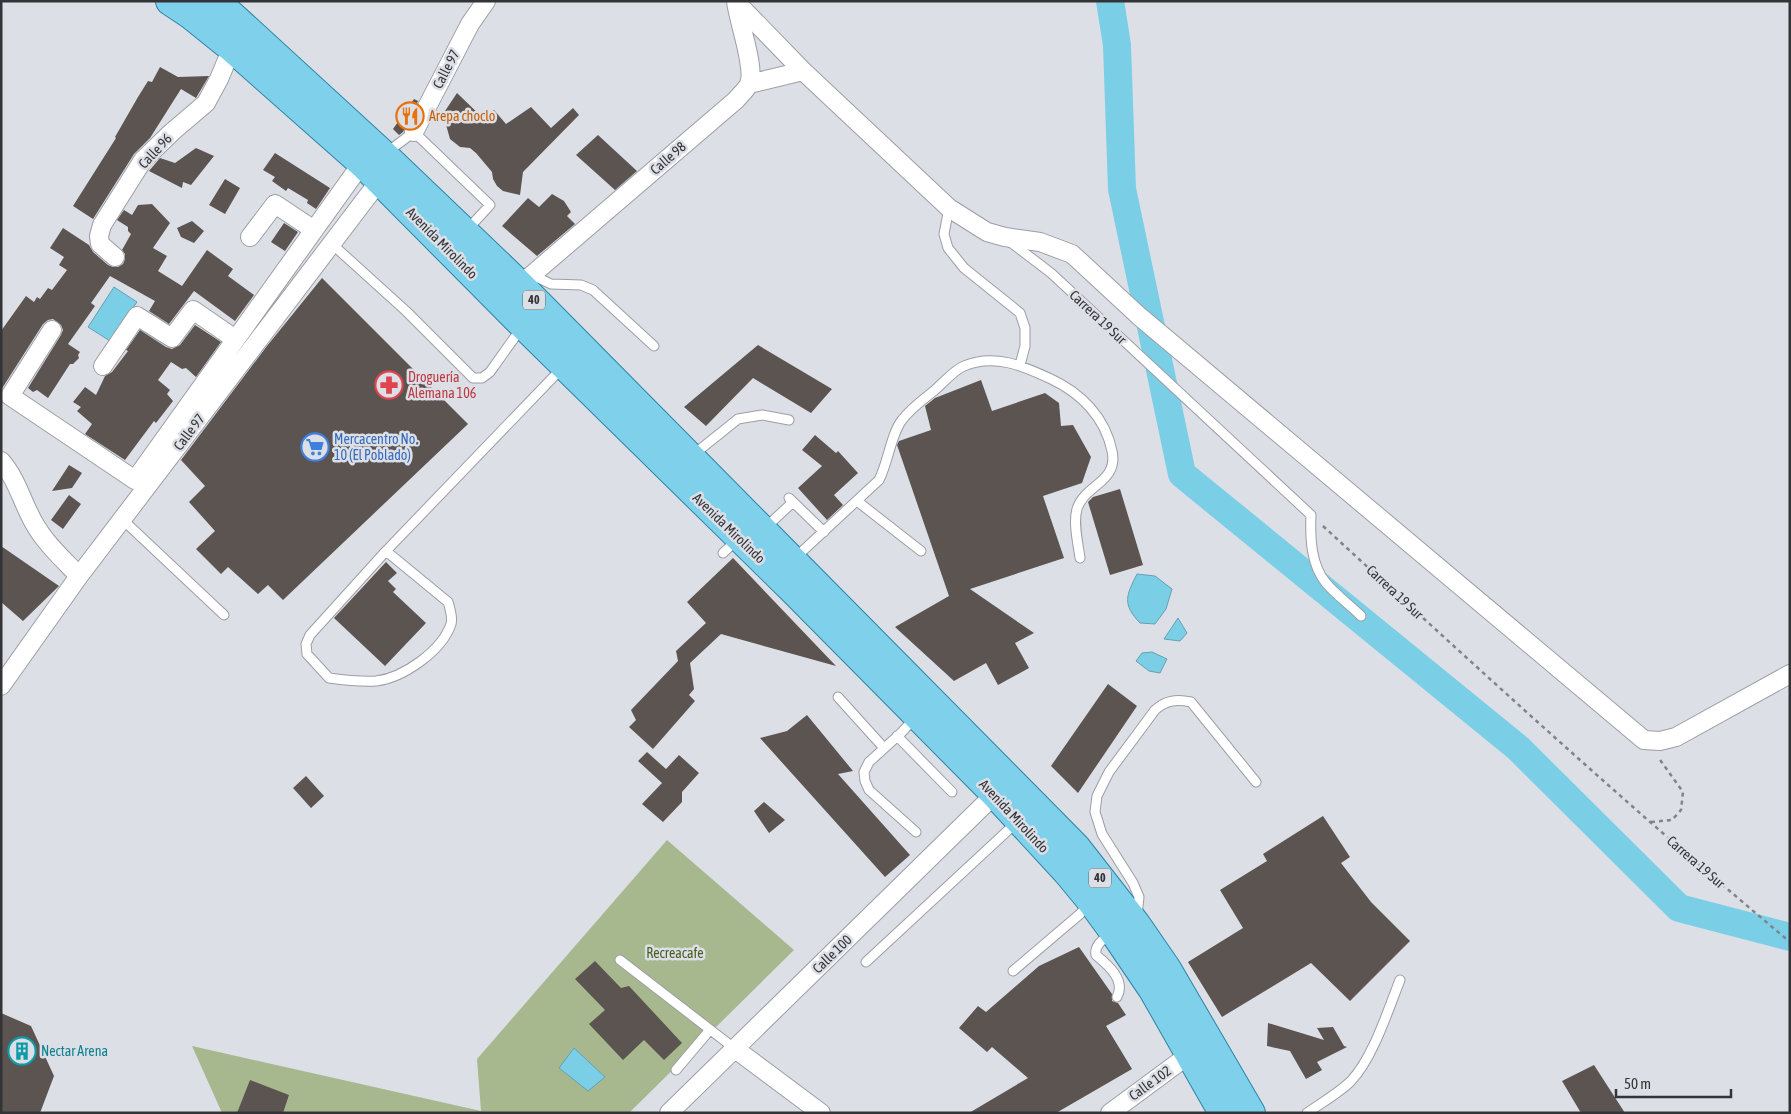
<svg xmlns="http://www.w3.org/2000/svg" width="1791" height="1114" viewBox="0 0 1791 1114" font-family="'Asap Condensed',sans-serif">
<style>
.green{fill:#a7b88f}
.water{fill:#7acfe6;stroke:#65a0b2}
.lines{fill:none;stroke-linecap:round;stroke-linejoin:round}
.river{stroke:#7acfe6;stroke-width:28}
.building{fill:#5b5451}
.service-casing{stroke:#9c9ea5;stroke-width:11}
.minor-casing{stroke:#9c9ea5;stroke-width:20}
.primary-casing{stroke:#2c85a4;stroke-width:30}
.path{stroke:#838489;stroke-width:2.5;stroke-dasharray:4 4;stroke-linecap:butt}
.service{stroke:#fff;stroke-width:9}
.minor{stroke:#fff;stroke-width:18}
.primary{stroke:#7ed0eb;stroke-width:28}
.labels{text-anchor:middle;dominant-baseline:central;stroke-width:5;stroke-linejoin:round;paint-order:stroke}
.shield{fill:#dddfe6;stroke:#66676c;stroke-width:1}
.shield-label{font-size:12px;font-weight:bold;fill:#333437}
.street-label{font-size:14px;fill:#333437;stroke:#dddfe6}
.food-label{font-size:14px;fill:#c56008;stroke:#dddfe6;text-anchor:start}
.health-label{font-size:14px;fill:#be3a42;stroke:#dddfe6;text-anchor:start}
.shop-label{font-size:14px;fill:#366cbe;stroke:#dddfe6;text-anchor:start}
.park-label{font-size:14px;fill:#485f1f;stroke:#dddfe6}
.culture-label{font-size:14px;fill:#0d838f;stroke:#dddfe6;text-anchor:start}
</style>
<rect width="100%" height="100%" fill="#dddfe6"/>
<path class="green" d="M667 840 794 950 629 1113H222L192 1046 481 1111 477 1059Z"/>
<path class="water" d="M114 287 137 302 110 341 88 327Z
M1137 574 1155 576 1172 589 1166 609 1155 624 1140 623C1122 604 1126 596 1137 574Z
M1178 618 1187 633 1180 641 1164 639Z
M1152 652 1167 659 1160 673 1149 671 1136 661 1142 653Z
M574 1048 605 1077 588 1091 559 1068Z"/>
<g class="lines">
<path class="river" d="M1110 1 1117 45 1122 189 1182 474 1518 748 1679 908 1790 937"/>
</g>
<path class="building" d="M160 67 178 77 209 76 196 98 181 89 150 138 134 154 93 219 73 206 116 138 115 137 138 97 148 81 152 82Z
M457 93 484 119 494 110 506 124 531 107 551 128 573 108 579 115 523 172 520 195 503 191 497 186 493 179 492 172 476 153 470 148 460 147 450 139 443 114Z
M414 99 418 101 403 132 399 135 393 129Z
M598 135 637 171 615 190 576 155Z
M196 148 214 156 191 185 183 182 182 188 149 171 160 158 175 163Z
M275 153 330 188 316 209 307 203 308 200 288 188 286 191 272 181 275 177 263 170Z
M225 179 240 188 225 214 209 205Z
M552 194 564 201 571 212 567 216 575 224 537 256 502 226 528 198 539 207Z
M152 204 170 223 153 248 167 256 158 271 182 286 207 250 233 269 228 276 254 295 235 321 194 291 169 324 149 311 155 301 110 276 91 303 95 306 68 344 80 352 78 355 79 358 73 364H70L48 398 37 390 33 392 28 388 61 335 63 330 61 325 53 319 48 320 43 324 1 390V331L26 296 34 302 37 297 40 299 48 288 52 290 67 270 59 265 64 257 50 248 63 228 89 245 93 252 108 265 113 267H118L123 264 125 259V254L122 250 131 234 128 231V227L117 220 124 210 132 215 138 205Z
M192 221 204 231 194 243 181 237 177 228Z
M284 223 298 232 285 251 271 242Z
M322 278 468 424 283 600 268 585 258 594 228 567 221 574 196 549 215 531 189 502 205 486 181 460 267 346Z
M195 325 221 342 196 377 186 368 182 369 171 362 158 380 170 390 167 394 173 401 156 423 154 421 125 460 85 434 92 424 77 411 81 407 73 402 85 387 96 395 105 376 112 372 128 351 126 350 140 330 166 347 172 349 180 345Z
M758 345 832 389 811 413 753 378 706 426 684 407Z
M981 380 992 411 1045 393 1059 403 1061 426 1073 425 1091 457 1082 483 1043 496 1064 558 970 589 1034 633 1015 643 1029 668 998 685 986 663 954 681 895 627 949 596 897 445 899 441 931 430 925 406 935 398Z
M815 435 836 453 838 451 858 473 834 495 843 505 827 520 798 488 822 466 802 450Z
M69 465 82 473 72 488 52 491Z
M1120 489 1143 565 1110 575 1088 502 1093 497Z
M69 495 81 504 63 529 51 520Z
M1 546 59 586 23 621 1 602Z
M733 558 836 666 721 634 690 663 694 689 689 695 695 701 653 749 629 727 636 720 631 710 678 661 676 651 706 623 687 602Z
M386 562 397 573 388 581 396 589 393 592 426 623 385 666 334 618Z
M1108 684 1137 706 1078 793 1051 766Z
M807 715 853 771 838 774 910 855 885 877 760 738 787 731Z
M647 752 666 769 679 755 699 773 682 792V802L663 822 642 804 662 783 638 761Z
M306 776 324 796 311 808 293 788Z
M764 802 785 820 769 833 754 811Z
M1323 816 1350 857 1341 863 1371 902 1410 941 1350 1001 1311 963 1222 1017 1188 962 1243 928 1220 890 1267 861 1263 854Z
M1079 947 1112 994V1001L1118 1003 1126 1015 1106 1026 1132 1069 1056 1113H969L1028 1078 992 1047 987 1052 959 1028 978 1006 986 1012 1039 966Z
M595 961 621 988 629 986 682 1043 664 1060 644 1040 623 1060 589 1024 605 1010 575 979Z
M1 1013 31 1026 54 1076 40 1113H1Z
M1268 1023 1324 1040 1317 1028 1333 1027 1344 1046 1347 1047 1317 1062 1322 1070 1306 1079 1290 1051 1267 1046Z
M1594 1065 1625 1113H1581L1562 1081Z
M250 1080 289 1095 283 1113H237Z"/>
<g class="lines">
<g class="service-casing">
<path id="service" d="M386 153 414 132 490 205 467 230
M949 208 944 234 948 248 964 268 1020 313 1025 328V346L1020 365
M1009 241 1051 273 1311 515C1310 538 1311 565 1326 583 1336 595 1350 605 1361 616
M332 244 406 311 473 378H482L490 372 522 327
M532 275 551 284 581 285 593 290 654 346
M693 455 738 419 762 415 789 420
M789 498 824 532
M857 501 921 551
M122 519 224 615
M764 529 793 502
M386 551 448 602C450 609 453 617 451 624 442 651 403 678 376 681 361 682 344 680 329 678L307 654 306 644 310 635 386 551 562 368
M723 553 737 540
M795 558 879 480C888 463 891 434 902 420 911 408 924 399 935 390 944 382 954 370 964 366 994 353 1023 366 1051 379 1081 393 1105 417 1112 451 1119 482 1084 485 1077 509 1073 523 1078 543 1080 558
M838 697 884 748
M915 718 901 733 869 762 864 772 865 781 869 790 916 832
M897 736 952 792
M1137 916 1139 897 1133 883 1102 834 1095 812 1097 796 1109 772 1155 710C1166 700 1177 699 1191 702L1256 782
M1111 933C1104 939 1094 945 1096 955 1108 965 1126 980 1117 997
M620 960 734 1048
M866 962 1018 821
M1013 971 1080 914 1089 903
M676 1070 709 1031
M1307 1113C1321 1103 1339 1093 1351 1081 1373 1058 1388 1010 1400 980"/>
</g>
<g class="minor-casing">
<path id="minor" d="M736 2 803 71
M749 84 803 71 949 208 987 232 1005 237 1040 242 1072 254 1139 316 1644 740 1660 741 1676 737 1790 674
M414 132 470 24 486 1
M250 237 275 204 314 230
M115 257 100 244 99 236 102 225 143 160 172 132 206 103 219 79 232 48
M520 285 736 100C740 95 747 89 749 84 756 68 738 21 736 1
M52 330 10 396 135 480 362 163
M103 366 137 316 172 338 193 310 235 339
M1 461C17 479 22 502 34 523 45 543 63 559 79 576
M1 686 79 576 380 180
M734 1048 821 1113
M669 1113 995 794
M1110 1113 1190 1054"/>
</g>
<g class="primary-casing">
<path id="primary" d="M170 1 191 15 232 48 362 163 523 325 794 591 995 794 1067 872 1091 901 1113 931 1153 990 1223 1113
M211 1 228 12 384 155 520 285 1076 847 1136 924 1167 969 1251 1113"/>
</g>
<path class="path" d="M1323 526C1476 667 1630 808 1790 942
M1651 822 1672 820 1681 810 1683 792 1658 757"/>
<use href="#service" class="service"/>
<use href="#minor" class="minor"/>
<use href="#primary" class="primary"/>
</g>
<defs>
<g id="restaurant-ring" transform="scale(1.4375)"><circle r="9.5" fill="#dddfe6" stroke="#e8710a" stroke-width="1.5"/><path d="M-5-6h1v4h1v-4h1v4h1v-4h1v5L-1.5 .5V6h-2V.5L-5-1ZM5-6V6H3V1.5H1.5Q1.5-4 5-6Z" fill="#e8710a"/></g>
<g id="pharmacy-ring" transform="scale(1.4375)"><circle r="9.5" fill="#dddfe6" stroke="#e0444e" stroke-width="1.5"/><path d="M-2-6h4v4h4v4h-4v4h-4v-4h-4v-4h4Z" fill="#e0444e"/></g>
<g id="supermarket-ring" transform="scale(1.4375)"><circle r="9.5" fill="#dddfe6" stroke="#3f7fe0" stroke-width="1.5"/><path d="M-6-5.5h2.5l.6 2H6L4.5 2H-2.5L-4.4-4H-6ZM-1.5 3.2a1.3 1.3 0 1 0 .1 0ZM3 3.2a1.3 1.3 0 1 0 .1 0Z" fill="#3f7fe0"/></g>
<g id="building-ring" transform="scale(1.4375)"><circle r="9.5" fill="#dddfe6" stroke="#0f9aa8" stroke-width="1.5"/><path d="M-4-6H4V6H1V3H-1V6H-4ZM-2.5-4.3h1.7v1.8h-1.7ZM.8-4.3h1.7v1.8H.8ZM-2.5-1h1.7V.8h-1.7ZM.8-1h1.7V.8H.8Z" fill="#0f9aa8"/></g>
</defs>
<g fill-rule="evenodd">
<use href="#restaurant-ring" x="410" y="116"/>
<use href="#pharmacy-ring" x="389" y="385"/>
<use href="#supermarket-ring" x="315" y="447"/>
<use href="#building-ring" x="22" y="1051"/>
</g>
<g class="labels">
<g class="shield">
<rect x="523" y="290.5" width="22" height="19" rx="4"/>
<rect x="1089" y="868.5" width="22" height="19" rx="4"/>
</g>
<g class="shield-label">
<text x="534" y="300">40</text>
<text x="1100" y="878">40</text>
</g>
<g class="street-label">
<text transform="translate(446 69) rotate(-63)">Calle 97</text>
<text transform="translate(155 151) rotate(-47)">Calle 96</text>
<text transform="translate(668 158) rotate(-41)">Calle 98</text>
<text transform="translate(442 243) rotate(45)">Avenida Mirolindo</text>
<text transform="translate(1098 317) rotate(43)">Carrera 19 Sur</text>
<text transform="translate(189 432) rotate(-53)">Calle 97</text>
<text transform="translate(729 528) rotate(44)">Avenida Mirolindo</text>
<text transform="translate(1395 592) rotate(43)">Carrera 19 Sur</text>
<text transform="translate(1014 816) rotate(47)">Avenida Mirolindo</text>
<text transform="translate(1696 862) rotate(41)">Carrera 19 Sur</text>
<text transform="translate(832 954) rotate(-44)">Calle 100</text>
<text transform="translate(1150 1083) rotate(-36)">Calle 102</text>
</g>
<g class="food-label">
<text x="429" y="116">Arepa choclo</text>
</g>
<g class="health-label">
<text x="408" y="377">Droguería<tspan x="408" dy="16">Alemana 106</tspan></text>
</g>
<g class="shop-label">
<text x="334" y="439">Mercacentro No.<tspan x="334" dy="16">10 (El Poblado)</tspan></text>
</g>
<g class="park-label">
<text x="675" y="953">Recreacafe</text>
</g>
<g class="culture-label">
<text x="41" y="1051">Nectar Arena</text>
</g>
</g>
<rect width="1791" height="1114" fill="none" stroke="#333437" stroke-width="5"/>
<path d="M1616 1089v8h115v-8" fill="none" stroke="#333437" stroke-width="2.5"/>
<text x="1624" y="1089" font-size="15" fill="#333437" stroke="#dddfe6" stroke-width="4" paint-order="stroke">50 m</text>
</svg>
